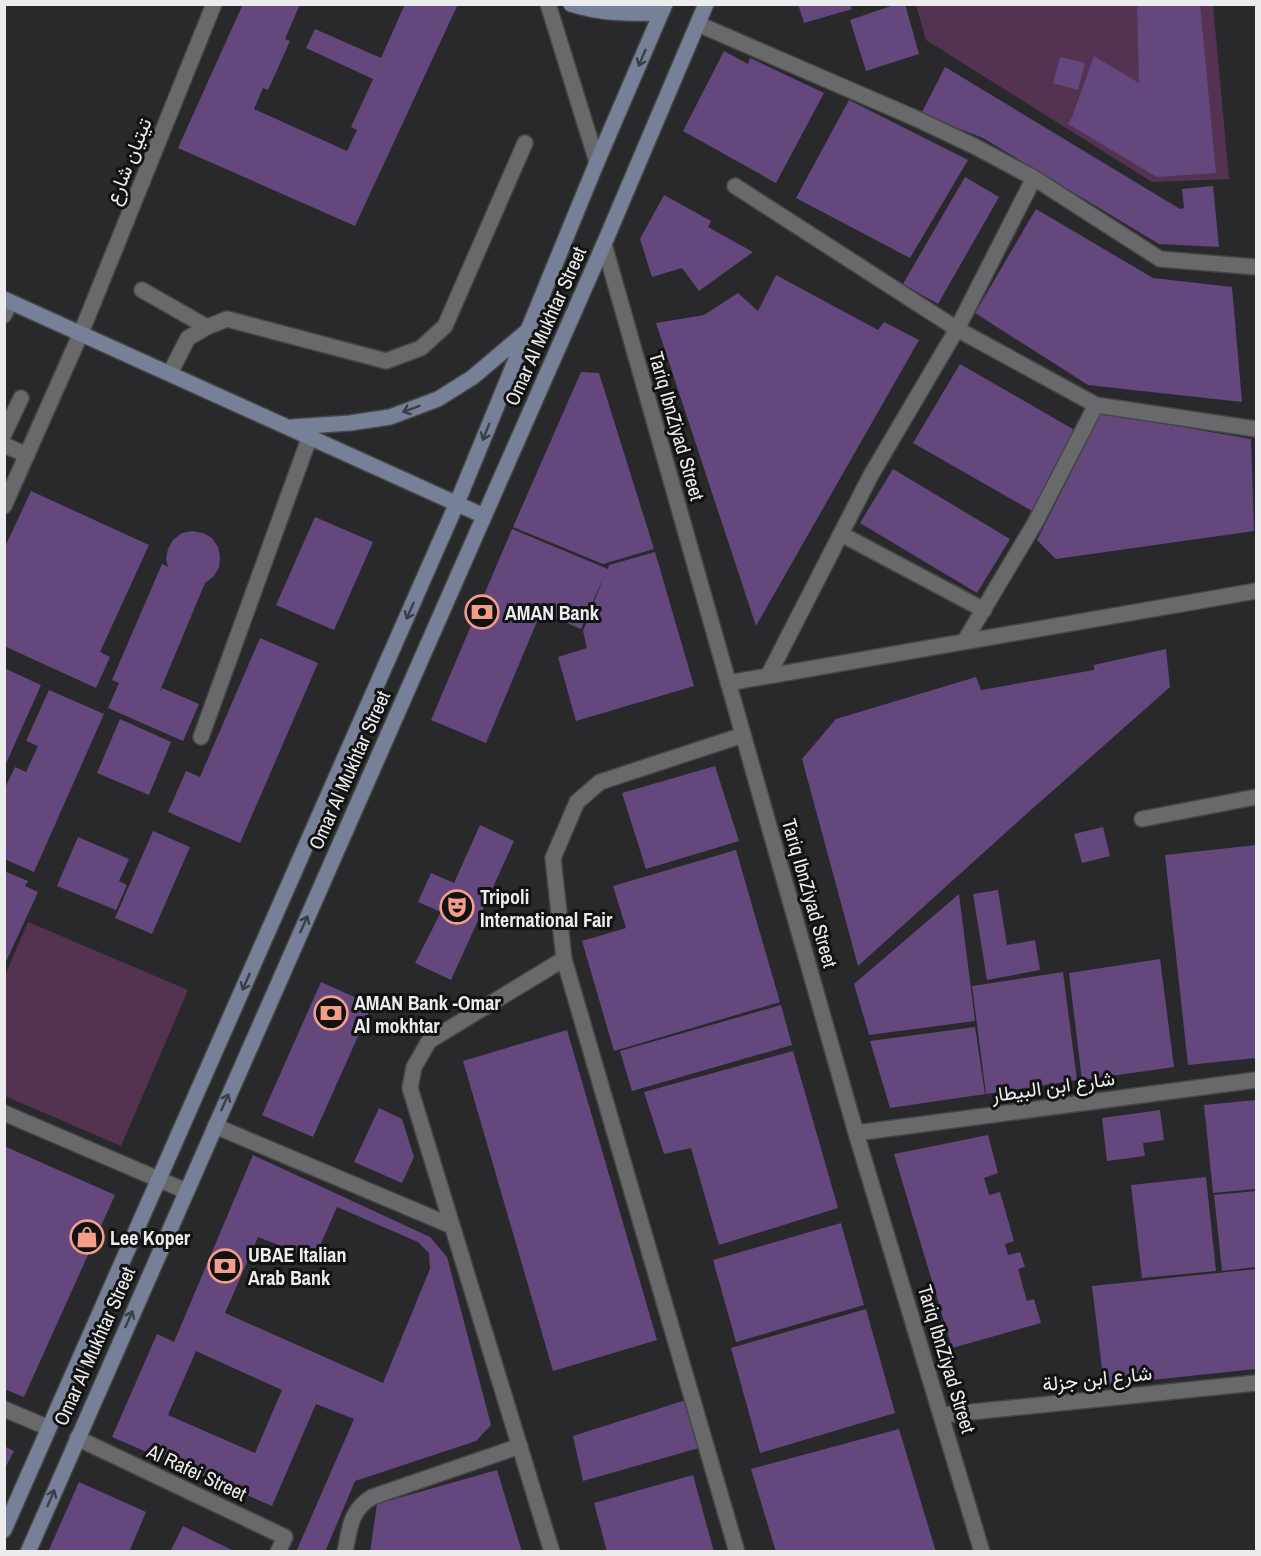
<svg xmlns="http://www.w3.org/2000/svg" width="1261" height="1556" viewBox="0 0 1261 1556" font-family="'Archivo Narrow',Vazirmatn,sans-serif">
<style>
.green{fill:#543252}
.building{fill:#64477d;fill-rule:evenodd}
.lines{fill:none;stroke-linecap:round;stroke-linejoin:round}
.lane-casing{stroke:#464648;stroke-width:18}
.street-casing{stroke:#464648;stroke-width:18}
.secondary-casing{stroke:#464648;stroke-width:18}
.lane{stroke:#69696c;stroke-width:15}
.street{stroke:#69696c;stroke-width:15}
.secondary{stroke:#768198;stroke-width:15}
.oneway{stroke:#3a3e48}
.labels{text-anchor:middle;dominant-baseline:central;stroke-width:6;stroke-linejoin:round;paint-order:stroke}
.street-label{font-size:20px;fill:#ececee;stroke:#121213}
.poi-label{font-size:20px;font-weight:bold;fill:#ececee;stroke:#121213;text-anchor:start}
</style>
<rect width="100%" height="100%" fill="#29292b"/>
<path class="green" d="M916 5H1213L1229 179 1152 182 926 40Z
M28 922 188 990 121 1146 5 1096V975Z"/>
<path class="building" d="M243 4H300L285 39 290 41 268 90 263 88 254 109 347 151 357 130 351 127 373 79 306 48 315 29 381 58 405 4H458L355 226 178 148Z
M798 4H850L852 9 804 23Z
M897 4H905L919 54 866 71 850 20Z
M1137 4H1200L1216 173 1157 177 1068 124 1072 117 1094 56 1139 83Z
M724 51 748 64 750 58 824 93 776 183 683 131Z
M1060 57 1085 63 1078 90 1053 83Z
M945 67 1180 209 1184 208 1182 189 1213 186 1219 247 1159 244 983 138 921 114Z
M849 100 968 160 910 258 796 198Z
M965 177 999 197 938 304 903 284Z
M664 195 711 221 708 227 753 252 699 291 682 268 652 277 640 239Z
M1036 209 1153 278 1232 287 1242 402 1088 385 975 313Z
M776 275 878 330 884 322 919 340 756 626 656 323 704 315 738 293 758 311Z
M960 364 1078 432 1032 511 913 443Z
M581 372 599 373 654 549 603 564 513 527Z
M1101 413 1251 439 1254 531 1056 559 1037 540Z
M893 469 1010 539 977 593 860 523Z
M31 491 149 545 100 652 110 657 96 688 4 646V549Z
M315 517 373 542 334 630 276 605Z
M512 529 608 569 609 565 655 552 694 686 576 721 558 657 587 648 583 631 604 576 581 629 541 612 486 743 431 720Z
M192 531 203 533 212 538 218 547 220 557 219 568 213 577 205 583 159 693 162 688 199 704 183 741 108 708 119 683 112 680 162 564 168 567 166 559 168 549 173 540 182 533Z
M260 638 318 663 240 843 168 812 186 771 200 777Z
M1166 649 1170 687 1013 826 858 966 802 759 836 719 976 677 981 690 1094 670V665Z
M4 668 41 685 4 768Z
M49 690 104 714 34 872 4 859V790L15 767 26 772 38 746 26 741Z
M120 719 171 742 149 795 97 773Z
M715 766 739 841 646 869 622 793Z
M480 825 514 841 451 980 415 963 441 912 418 902 431 873 454 883Z
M1103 827 1110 856 1082 863 1074 834Z
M153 831 190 847 152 934 115 918Z
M78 837 129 859 119 881 127 885 116 910 57 886Z
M1256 845V1058L1188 1065 1165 855Z
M736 850 780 1002 614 1051 582 941 626 928 613 886Z
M4 871 28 881 25 886 38 892 4 966Z
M998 890 1007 945 1035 940 1040 970 987 980 973 894Z
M959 894 975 1021 869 1035 854 984Z
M1160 959 1174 1067 1082 1080 1069 973Z
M1063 972 1077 1080 986 1094 972 986Z
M321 982 372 1005 313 1137 262 1115Z
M781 1005 792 1045 632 1091 620 1051Z
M975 1027 985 1094 890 1108 870 1041Z
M567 1030 657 1340 553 1371 463 1061Z
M793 1051 838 1208 719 1245 691 1148 664 1154 644 1092Z
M1256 1100V1189L1213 1193 1204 1105Z
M379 1108 402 1119 414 1157 402 1183 354 1162Z
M1160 1110 1164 1140 1143 1143 1145 1156 1107 1161 1102 1118Z
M988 1135 998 1173 984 1178 989 1195 1000 1192 1014 1241 1005 1244 1008 1255 1020 1252 1025 1267 1018 1269 1027 1301 1034 1299 1041 1323 952 1348 894 1154Z
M4 1146 115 1195 24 1397 4 1389Z
M253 1155 430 1237 447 1257 491 1425 476 1441 355 1481 325 1552H296L354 1419 316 1404 272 1506 112 1437 157 1334 174 1342ZM337 1207 418 1242 429 1253 430 1269 383 1383 225 1313 258 1237 314 1259ZM196 1351 282 1390 255 1453 168 1415Z
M1206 1177 1216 1271 1142 1278 1131 1185Z
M1256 1191V1267L1222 1271 1214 1195Z
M841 1223 864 1305 736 1342 713 1260Z
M1256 1269V1369L1104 1385 1092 1286Z
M866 1309 895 1413 760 1453 731 1348Z
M686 1400 699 1448 583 1481 573 1436Z
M899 1429 936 1552H776L751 1469Z
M4 1446 14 1451 4 1470Z
M497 1470 522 1552H370L377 1504Z
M693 1475 714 1552H607L594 1503Z
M79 1482 146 1512 129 1552H48Z
M183 1526 236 1552H170Z"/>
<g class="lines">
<g class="lane-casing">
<path id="lane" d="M142 290 207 327
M170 373 188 338 207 327 227 319 386 361 421 348 445 326 525 143
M4 434 21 398
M4 445 27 455
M841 534 984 610
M201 737 310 436
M1142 819 1256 797
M215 1126 452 1226
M345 1552C350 1527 350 1511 372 1497L520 1446
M552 1552 410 1088 414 1067 429 1041 564 959
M737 1552 564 959 553 858 577 802 600 782 743 735"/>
</g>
<g class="street-casing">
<path id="street" d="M548 4 597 162
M698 24 915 118 974 146 1034 178
M735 186 957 329 1034 178 1160 259 1256 267
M604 244 856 1133 982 1552
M4 315 10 302
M4 506 81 333 214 4
M964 642 1035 523 1096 405
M768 676 871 475 957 329 1096 405 1256 429
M728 683 1256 591
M4 1113 186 1191
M856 1133 1256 1080
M4 1409 49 1428
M942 1415 1256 1383
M77 1438 285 1537 278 1552"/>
</g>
<g class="secondary-casing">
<path id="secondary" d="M571 4C602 14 629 14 661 13
M4 299 484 516
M292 427 350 423 390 417 438 399 473 377 526 332
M4 1530 457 503 597 162 665 4
M28 1552 604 244 706 4"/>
</g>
<use href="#lane" class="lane"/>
<use href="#street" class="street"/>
<use href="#secondary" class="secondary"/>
</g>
<defs><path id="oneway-shaft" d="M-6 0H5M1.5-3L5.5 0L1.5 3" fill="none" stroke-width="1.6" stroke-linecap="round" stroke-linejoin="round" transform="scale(1.5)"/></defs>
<g class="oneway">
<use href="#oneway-shaft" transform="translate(642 58) rotate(113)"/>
<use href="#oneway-shaft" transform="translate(411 409) rotate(159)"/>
<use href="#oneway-shaft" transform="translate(486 432) rotate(112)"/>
<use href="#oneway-shaft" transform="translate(410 611) rotate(114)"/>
<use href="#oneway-shaft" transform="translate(304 924) rotate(-66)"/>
<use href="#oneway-shaft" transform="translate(246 982) rotate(114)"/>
<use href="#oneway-shaft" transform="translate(225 1102) rotate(-66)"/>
<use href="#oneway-shaft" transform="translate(129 1319) rotate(-66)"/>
<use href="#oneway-shaft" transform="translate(51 1498) rotate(-67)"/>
</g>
<defs>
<g id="bank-ring" transform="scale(1.725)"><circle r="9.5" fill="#121213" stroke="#f49e89" stroke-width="1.5"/><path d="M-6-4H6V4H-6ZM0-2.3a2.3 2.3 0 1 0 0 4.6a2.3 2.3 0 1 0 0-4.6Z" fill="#f49e89"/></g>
<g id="theatre-ring" transform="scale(1.725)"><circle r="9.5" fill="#121213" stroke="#f49e89" stroke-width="1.5"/><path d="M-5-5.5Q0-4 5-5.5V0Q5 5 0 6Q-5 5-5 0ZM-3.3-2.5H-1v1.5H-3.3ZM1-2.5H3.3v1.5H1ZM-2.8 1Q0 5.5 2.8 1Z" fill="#f49e89"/></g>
<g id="shop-ring" transform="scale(1.725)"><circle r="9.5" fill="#121213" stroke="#f49e89" stroke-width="1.5"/><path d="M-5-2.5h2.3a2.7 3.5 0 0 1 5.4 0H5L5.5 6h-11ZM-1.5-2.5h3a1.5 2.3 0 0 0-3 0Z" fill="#f49e89"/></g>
</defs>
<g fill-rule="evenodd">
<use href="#bank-ring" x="482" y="612"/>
<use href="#theatre-ring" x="457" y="907"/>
<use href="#bank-ring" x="331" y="1013"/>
<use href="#shop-ring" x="87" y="1237"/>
<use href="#bank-ring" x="225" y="1266"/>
</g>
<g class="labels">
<g class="street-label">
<text transform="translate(128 161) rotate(-68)">تيتيان شارع</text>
<text transform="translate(545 326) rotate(-66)">Omar Al Mukhtar Street</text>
<text transform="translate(677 426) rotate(74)">Tariq IbnZiyad Street</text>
<text transform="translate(349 770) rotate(-66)">Omar Al Mukhtar Street</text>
<text transform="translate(810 893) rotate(74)">Tariq IbnZiyad Street</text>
<text transform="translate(1053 1086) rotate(-8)">شارع ابن البيطار</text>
<text transform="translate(94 1346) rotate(-66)">Omar Al Mukhtar Street</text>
<text transform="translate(947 1359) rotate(73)">Tariq IbnZiyad Street</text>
<text transform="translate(1097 1378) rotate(-6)">شارع ابن جزلة</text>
<text transform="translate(197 1472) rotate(25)">Al Rafei Street</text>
</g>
<g class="poi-label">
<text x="505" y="612">AMAN Bank</text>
<text x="480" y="896">Tripoli<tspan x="480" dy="23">International Fair</tspan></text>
<text x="354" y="1002">AMAN Bank -Omar<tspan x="354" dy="23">Al mokhtar</tspan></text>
<text x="110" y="1237">Lee Koper</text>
<text x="248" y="1254">UBAE Italian<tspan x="248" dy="23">Arab Bank</tspan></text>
</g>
</g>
<rect width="1261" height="1556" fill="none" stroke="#ececee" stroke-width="12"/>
</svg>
